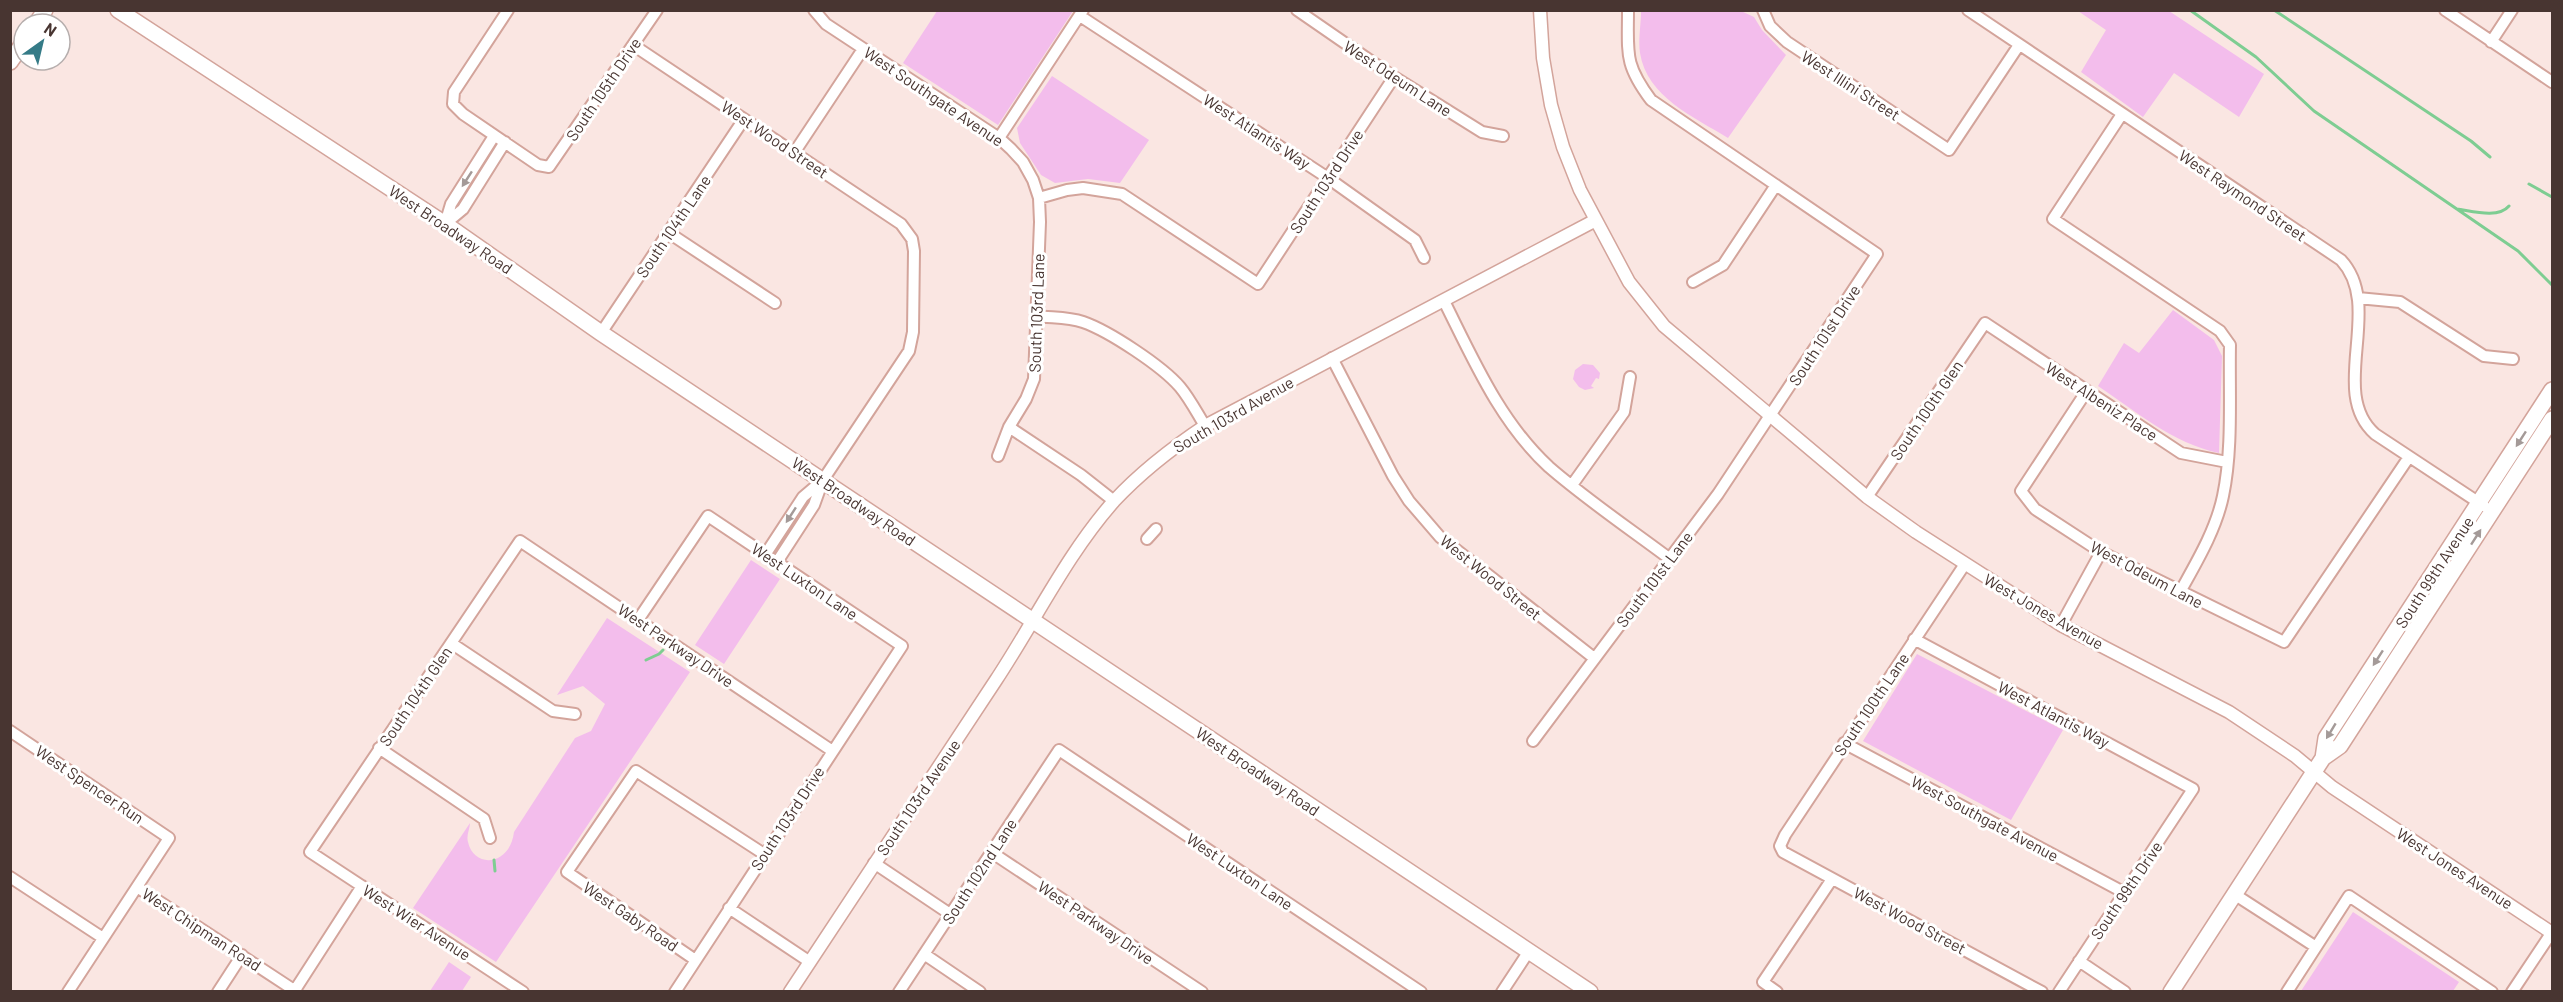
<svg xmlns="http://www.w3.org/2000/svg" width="2563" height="1002" viewBox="0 0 2563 1002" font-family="Barlow,sans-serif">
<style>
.green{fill:#f3bdec}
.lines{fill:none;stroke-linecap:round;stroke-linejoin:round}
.stream{stroke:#7ecd92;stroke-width:3}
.minor-casing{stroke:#d3a49b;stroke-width:14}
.tertiary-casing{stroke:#d3a49b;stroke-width:15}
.secondary-casing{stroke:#d3a49b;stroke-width:18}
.minor{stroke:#fff;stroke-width:10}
.tertiary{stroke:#fff;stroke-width:12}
.secondary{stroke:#fff;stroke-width:15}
.oneway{fill:#a49a98}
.labels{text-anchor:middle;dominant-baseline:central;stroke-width:6;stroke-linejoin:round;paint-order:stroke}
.street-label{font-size:16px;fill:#483531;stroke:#fff}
</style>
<rect width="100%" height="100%" fill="#fae6e2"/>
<path class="green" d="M937 11V10L1073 11 998 125 903 63Z
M1741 11 1754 17 1762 30 1786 55 1728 138C1694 117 1647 97 1640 53 1638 41 1641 24 1641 12Z
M2078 11H2169L2264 74 2239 117 2174 73 2143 117 2081 72 2106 30Z
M1052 76 1149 140 1120 183 1088 179 1055 183 1041 175 1020 143 1017 128Z
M2173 310 2214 340 2222 356 2219 453C2172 443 2137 412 2098 386L2124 343 2139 353Z
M1583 364 1593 365 1600 373 1599 379 1596 378 1591 386 1594 388 1585 390 1579 387 1573 379 1575 370Z
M751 560 780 579 724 664 695 645Z
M607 618 690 672 496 962 413 908 470 823C470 829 466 835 468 842 474 869 510 866 514 832L575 738 591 731 605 704 583 686 557 695Z
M1917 654 2063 730 2011 820 1863 741Z
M2353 912 2459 982 2453 991H2301Z
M449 962 471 977 462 991H430Z"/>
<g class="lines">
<path class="stream" d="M2190 10 2256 57 2314 111 2518 251 2552 285
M2274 10 2471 141 2490 157
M2529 184 2552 197
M2457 209C2472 211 2498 219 2509 206
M646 660 659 654 663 650
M494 860 495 871"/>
<g class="minor-casing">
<path id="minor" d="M508 10 454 92 453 104 463 114 538 165 549 167 657 10
M814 10 826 24 999 138 1011 149 1023 162 1033 180 1039 198 1040 222 1034 379 1026 399 1009 427 998 456
M1297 10 1394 77 1482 132 1503 136
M1763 10 1770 26 1787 42 1949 150 2019 45
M1968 10 2341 260C2385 307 2327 392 2375 434L2484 506
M2445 10 2552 82
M1080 16 1328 178 1415 240 1424 258
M2491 42 2512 10
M633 45 901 224 912 239 914 251 913 332 909 351 823 480 814 505 777 562
M2122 114 2053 219 2220 331 2230 345C2229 393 2233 449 2223 496 2216 530 2196 563 2180 592
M999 138 1083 10
M794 153 863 49
M1039 198 1067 190 1083 188 1122 194 1258 284 1394 77
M445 224 451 204 494 136
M445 224 463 209 505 142
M669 233 775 303
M1693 282 1723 265 1776 185
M2358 298 2400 302 2484 356 2513 359
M1444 301C1473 359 1500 422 1549 467 1587 500 1630 529 1670 559
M1037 316C1052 318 1068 317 1083 322 1109 331 1162 366 1180 387 1190 399 1197 413 1205 426
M601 333 744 119
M1332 358 1393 476 1409 501 1440 537 1594 658
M2086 392 2021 491 2035 509 2101 552 2284 642 2409 457
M1009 427 1081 475 1114 501
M1572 485 1624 412 1630 377
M1867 497 1985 323 2181 453 2227 462
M1147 539 1156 529
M765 555 803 497 823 480
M1965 564 1785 835 1780 846 1783 852 2042 992
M638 620 708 516 902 646 675 992
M2061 625 2101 552
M1914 639 2193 789 2059 992
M451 643 553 711 575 714
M10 731 169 838 68 992
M1533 741 1718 494 1877 254 1651 100C1624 64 1628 54 1628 10
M1844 743 2125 893
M379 748 484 819 490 838
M991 852 1202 992
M874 863 950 914
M10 877 103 938
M137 887 297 992
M2234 894 2316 947
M729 908 810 962
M924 954 980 992
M694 959 567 872 636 771 764 854
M2079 961 2125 992
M295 990 362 886
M218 992 242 955
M523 992 310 852 520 541 831 750
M899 992 1059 750 1421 992
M1502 992 1529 951
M1777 992 1763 982 1832 879
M2287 992 2349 896 2492 992
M2512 992 2552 932"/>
</g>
<g class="tertiary-casing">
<path id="tertiary" d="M1540 10 1543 58 1551 105 1563 147 1580 190 1629 282 1664 326 1867 497 1916 532 2061 625 2229 712 2295 756 2332 787 2552 933
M790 992C859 887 927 783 996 680 1035 621 1067 554 1114 501 1141 472 1172 448 1205 426L1594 221"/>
</g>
<g class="secondary-casing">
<path id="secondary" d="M118 10 445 224 601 333 1590 992
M36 24 45 10
M10 62 24 42
M2323 758 2326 738 2552 390
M2171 992 2323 758 2340 746 2552 419"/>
</g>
<use href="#minor" class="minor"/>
<use href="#tertiary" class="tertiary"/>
<use href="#secondary" class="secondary"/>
</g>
<defs><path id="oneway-solid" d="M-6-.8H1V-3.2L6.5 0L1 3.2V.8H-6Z" transform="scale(1.5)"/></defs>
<g class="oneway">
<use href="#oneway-solid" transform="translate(467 179) rotate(123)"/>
<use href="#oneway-solid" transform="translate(2521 439) rotate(123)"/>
<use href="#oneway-solid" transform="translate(791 515) rotate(123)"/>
<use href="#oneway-solid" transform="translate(2476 537) rotate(-57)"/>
<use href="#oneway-solid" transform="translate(2378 658) rotate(123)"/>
<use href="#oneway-solid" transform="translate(2331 731) rotate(121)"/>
</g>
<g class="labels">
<g class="street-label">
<text transform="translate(1398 78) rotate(33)">West Odeum Lane</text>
<text transform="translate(1851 85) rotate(33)">West Illini Street</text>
<text transform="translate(603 89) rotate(-56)">South 105th Drive</text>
<text transform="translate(934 96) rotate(34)">West Southgate Avenue</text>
<text transform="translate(1257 131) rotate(33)">West Atlantis Way</text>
<text transform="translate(775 139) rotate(34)">West Wood Street</text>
<text transform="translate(1326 181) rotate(-57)">South 103rd Drive</text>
<text transform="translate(2243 195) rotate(34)">West Raymond Street</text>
<text transform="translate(673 226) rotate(-56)">South 104th Lane</text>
<text transform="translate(451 229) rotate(34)">West Broadway Road</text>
<text transform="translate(1036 313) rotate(-88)">South 103rd Lane</text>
<text transform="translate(1824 335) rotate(-57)">South 101st Drive</text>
<text transform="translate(2102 401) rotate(33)">West Albeniz Place</text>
<text transform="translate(1926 410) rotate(-56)">South 100th Glen</text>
<text transform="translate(1233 414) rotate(-30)">South 103rd Avenue</text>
<text transform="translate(854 501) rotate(34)">West Broadway Road</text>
<text transform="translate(2434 572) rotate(-57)">South 99th Avenue</text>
<text transform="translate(2147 574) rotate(28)">West Odeum Lane</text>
<text transform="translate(1491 577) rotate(39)">West Wood Street</text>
<text transform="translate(1654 579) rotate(-53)">South 101st Lane</text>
<text transform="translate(805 581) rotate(34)">West Luxton Lane</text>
<text transform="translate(2044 611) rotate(30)">West Jones Avenue</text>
<text transform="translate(676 645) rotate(34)">West Parkway Drive</text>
<text transform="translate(415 696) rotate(-56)">South 104th Glen</text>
<text transform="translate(1871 704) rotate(-56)">South 100th Lane</text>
<text transform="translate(2054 714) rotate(28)">West Atlantis Way</text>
<text transform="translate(1258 771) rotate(34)">West Broadway Road</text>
<text transform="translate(90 784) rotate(34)">West Spencer Run</text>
<text transform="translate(918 797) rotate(-56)">South 103rd Avenue</text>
<text transform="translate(787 818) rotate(-57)">South 103rd Drive</text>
<text transform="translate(1985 818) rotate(28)">West Southgate Avenue</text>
<text transform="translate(2455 868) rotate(33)">West Jones Avenue</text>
<text transform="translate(979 871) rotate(-57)">South 102nd Lane</text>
<text transform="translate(1240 871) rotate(34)">West Luxton Lane</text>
<text transform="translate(2126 890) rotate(-56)">South 99th Drive</text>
<text transform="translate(631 916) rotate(34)">West Gaby Road</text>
<text transform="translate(1910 920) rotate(28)">West Wood Street</text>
<text transform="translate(417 922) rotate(33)">West Wier Avenue</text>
<text transform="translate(1096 922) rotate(34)">West Parkway Drive</text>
<text transform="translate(202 929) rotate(33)">West Chipman Road</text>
</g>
</g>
<rect width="2563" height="1002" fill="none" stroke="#483531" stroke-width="24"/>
<g transform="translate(42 42) rotate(34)"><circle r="28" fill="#ffffff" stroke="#b6aead" stroke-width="1.5"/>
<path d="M0-4.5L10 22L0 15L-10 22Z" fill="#357b87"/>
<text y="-9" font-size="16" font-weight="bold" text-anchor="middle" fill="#483531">N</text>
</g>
</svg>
